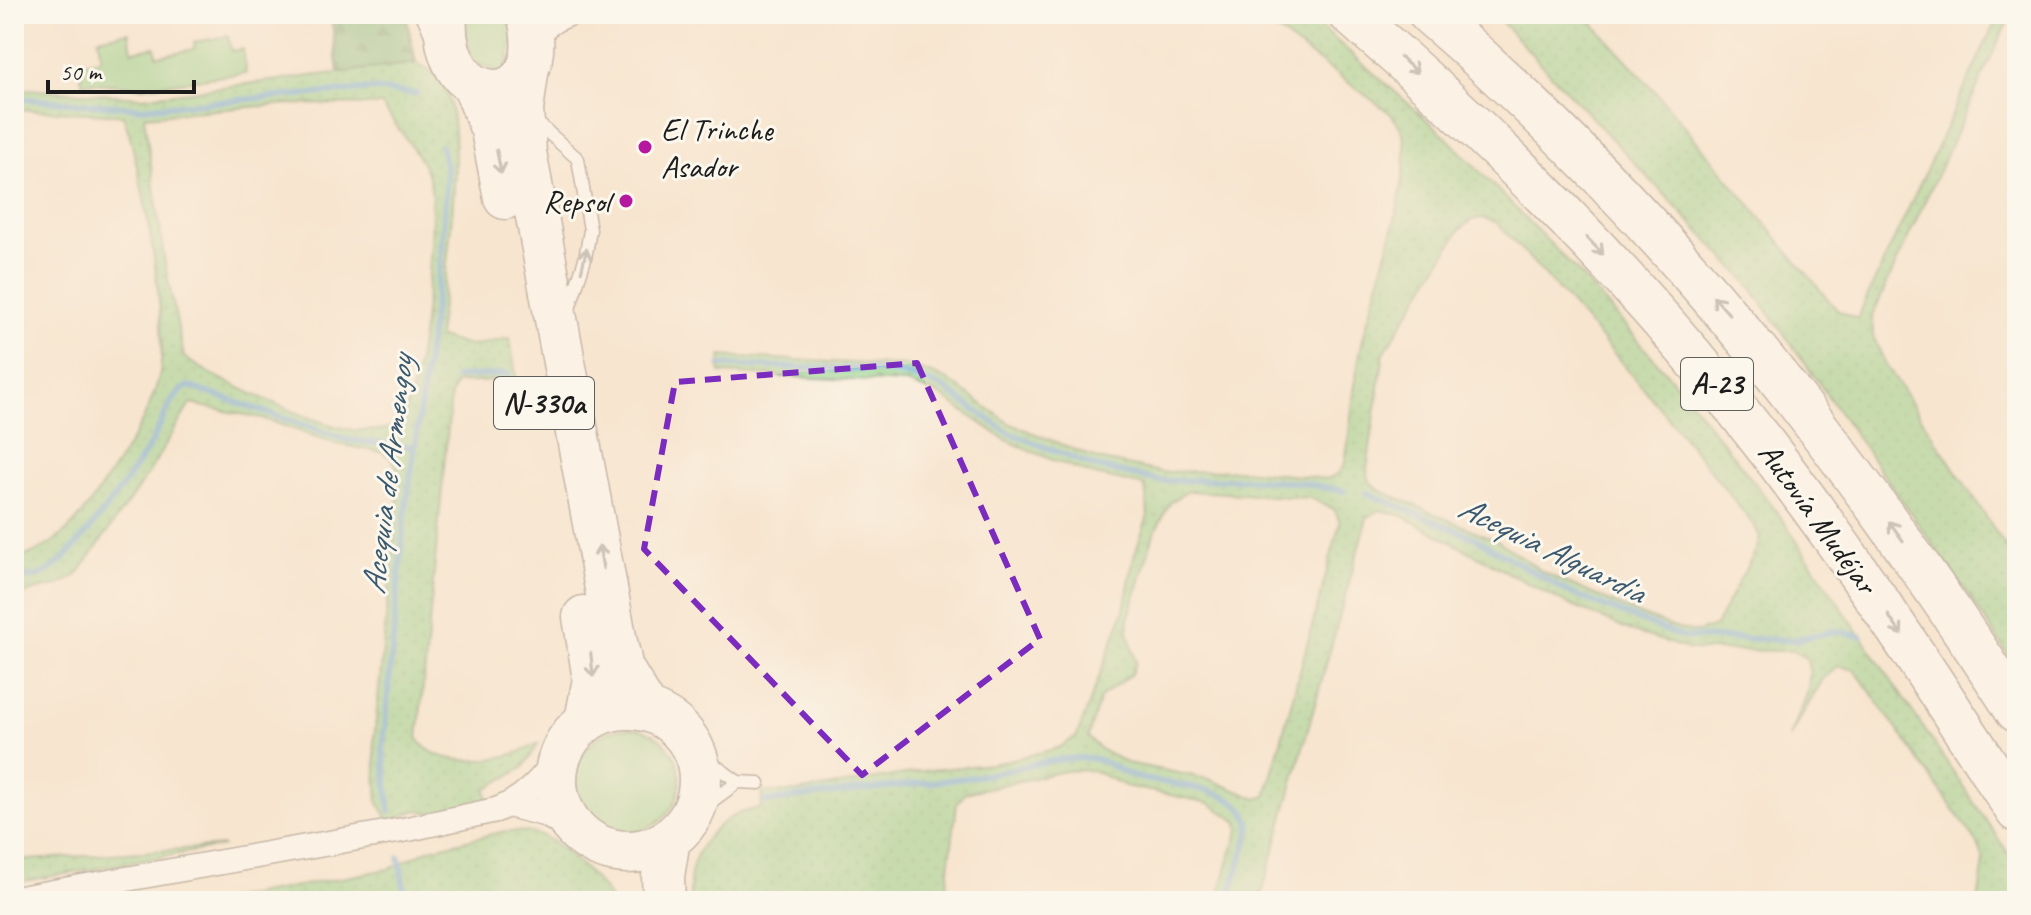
<svg xmlns="http://www.w3.org/2000/svg" width="2031" height="915" viewBox="0 0 2031 915" font-family="Caveat,sans-serif">
<style>
.grass{fill:url(#grass-dots);stroke:#567650;stroke-width:2;fill-rule:evenodd}
.forest{fill:url(#forest-firs);stroke:#486747;stroke-width:2}
.garden{fill:#8fcf85;stroke:#567650;stroke-width:2}
.lines{fill:none;stroke-linecap:round;stroke-linejoin:round}
.stream{stroke:#5ea1d2;stroke-width:6}
.lane-casing{stroke:#8a8076;stroke-width:15}
.street-casing{stroke:#8a8076;stroke-width:27}
.highway-casing{stroke:#8a8076;stroke-width:45}
.lane{stroke:#fff;stroke-width:12}
.street{stroke:#fff;stroke-width:24}
.highway{stroke:#fff;stroke-width:42}
.oneway{stroke:#999}
.marked{fill:none;stroke:#7b2cbf;stroke-width:6;stroke-dasharray:16 10;stroke-linejoin:round}
.poi-dot{fill:#b5179e;stroke:#fbf7ec;stroke-width:3}
.labels{text-anchor:middle;dominant-baseline:central;stroke-width:6;stroke-linejoin:round;paint-order:stroke}
.shield{fill:#fbf7ec;stroke:#5f5e5a;stroke-width:2}
.shield-label{font-size:30px;font-weight:bold;fill:#1c1c1c}
.poi-label{font-size:32px;fill:#1c1c1c;stroke:#fbf7ec;text-anchor:start}
.street-label{font-size:32px;fill:#1c1c1c;stroke:#fbf7ec}
.water-label{font-size:34px;font-style:italic;fill:#3a586e;stroke:#fbf7ec}
</style>
<defs>
<pattern id="grass-dots" width="8" height="8" patternUnits="userSpaceOnUse" patternTransform="scale(2)"><rect width="8" height="8" fill="#8fcf85"/><path d="M2 2h.1M6 6h.1" fill="none" stroke="#7bb172" stroke-width="1.8" stroke-linecap="round"/></pattern>
<pattern id="forest-firs" width="22" height="20" patternUnits="userSpaceOnUse" patternTransform="scale(2)"><rect width="22" height="20" fill="#73b272"/><path d="M5 1l3.5 6h-7zM16 11l3.5 6h-7z" fill="#5e905d"/></pattern>
</defs>
<rect width="100%" height="100%" fill="#fbf7ec"/>
<filter id="ink" filterUnits="userSpaceOnUse"><feTurbulence type="fractalNoise" baseFrequency=".0125" numOctaves="2"/><feDisplacementMap in="SourceGraphic" scale="16" xChannelSelector="R" yChannelSelector="G"/><feConvolveMatrix kernelMatrix="1 2 1 2 8 2 1 2 1" color-interpolation-filters="sRGB"/></filter>
<filter id="wash" filterUnits="userSpaceOnUse"><feTurbulence type="fractalNoise" baseFrequency=".006" numOctaves="4" result="noise"/><feDisplacementMap in="SourceGraphic" scale="32" xChannelSelector="R" yChannelSelector="G"/><feGaussianBlur stdDeviation="1.8" result="paint"/><feColorMatrix in="noise" values="0 0 0 0 0 0 0 0 0 0 0 0 0 0 0 0 0 1.4 0 .05"/><feComposite in="paint" operator="in"/></filter>
<g filter="url(#wash)">
<rect width="100%" height="100%" fill="#f7e5cf"/>
<path class="grass" d="M1254 14H1306L1441 132 1578 272 1684 393 1775 509 2017 866V901H1978L1984 861 1978 844 1855 670 1838 666 1823 679 1789 738C1799 713 1817 683 1806 658L1793 651 1691 650 1634 632 1561 601 1403 516 1379 510 1367 518 1260 901H1216L1239 829 1238 822 1209 803 1125 786 1093 770 1065 771 965 793 957 804 945 901H691C684 854 715 814 761 808L762 792H796L929 770 992 764 1058 748 1077 736 1124 610 1134 556 1148 516 1145 486 1094 475 1050 459 1004 439 938 394 906 383 720 373 721 356 909 366 946 379 1011 424 1098 459 1161 472 1244 470 1327 479 1339 473 1345 463C1351 425 1353 387 1361 348 1371 298 1415 179 1403 134 1401 126 1394 119 1390 113ZM1482 218 1496 222C1587 319 1673 421 1755 527L1760 537 1757 548 1715 626 1698 632 1678 629 1638 614 1543 572 1498 541 1379 490 1370 482 1367 469 1384 353 1459 231 1472 220ZM1188 491 1311 498 1335 510 1340 523 1266 796 1257 799 1209 779 1127 763 1100 749 1088 737 1100 698 1131 674 1136 662 1128 632 1129 617 1154 534 1170 503Z
M1494 14H1589L1587 17 1656 92 1837 310 1857 319 1999 14H2011L1872 316 1873 336 1885 363 2017 564V669L1970 597 1748 283Z
M416 63C426 67 439 75 444 86 469 134 444 280 438 337L470 346 510 338 518 389 496 381 456 383 451 395 418 739C438 772 510 761 539 743L523 768 486 789 488 800 432 813 417 810 389 821 378 802 374 740 399 486 398 469 391 458 381 452 337 444 261 418 190 404 148 474 77 575 59 585 14 596V559C57 549 81 519 104 483 126 450 147 419 158 381 172 335 141 163 123 115L14 109V88L142 97ZM288 104 382 105C395 125 422 157 429 178 439 214 421 401 397 427 383 430 368 431 354 430 319 426 212 378 184 357L165 264 144 116Z
M505 831C518 831 530 831 542 836 560 843 603 884 611 901H217L389 869 430 849Z
M224 846 14 883V861Z"/>
<path class="forest" d="M331 14H406L416 63 338 73Z"/>
<path class="garden" d="M462 14H512L516 28 505 74 472 62Z
M129 32 132 51 155 47 157 56 194 49V42L228 36 231 51 243 49 246 73 142 87 82 82 79 63 101 59 98 38Z
M576 780a52 52 0 1 1 104 0a52 52 0 1 1-104 0Z"/>
<g class="lines">
<path class="stream" d="M14 98 141 108 374 89 416 94
M720 365 876 370 907 375 942 387 1007 432 1096 467 1160 481 1244 479 1303 483 1344 491
M456 377 508 374
M1367 493 1475 538 1568 592 1682 637 1794 640 1834 631 1861 636
M14 580C24 578 35 577 44 573 72 561 134 471 151 443 161 425 170 395 188 386L348 440 415 447
M765 802C835 791 907 787 978 776 1014 771 1050 757 1087 758 1104 758 1116 770 1132 776 1163 787 1251 783 1250 831L1228 901
M390 811 383 748 404 521 441 259 447 173 441 146
M399 857 406 901"/>
</g>
</g>
<g filter="url(#ink)">
<g class="lines">
<g class="lane-casing">
<path id="lane" d="M422 14 432 37
M538 38 560 24 585 14
M533 119 578 159 590 230 585 259 568 312
M694 750 738 782 759 783
M689 818 738 782"/>
</g>
<g class="street-casing">
<path id="street" d="M508 805 544 814 578 832
M14 899 408 829 496 810C529 798 549 771 567 742"/>
</g>
<g class="highway-casing">
<path id="highway" d="M446 14C438 116 556 117 528 14
M1350 14C1484 129 1608 253 1720 389 1830 522 1923 667 2017 811
M1430 14C1668 219 1846 449 2017 711
M527 73 522 110 525 152 616 642 622 669 647 710
M475 88 492 130 505 198
M584 617 594 679 586 721
M556 780a72 72 0 1 1 144 0a72 72 0 1 1-144 0Z
M664 901 663 876 669 839"/>
</g>
<use href="#lane" class="lane"/>
<use href="#street" class="street"/>
<use href="#highway" class="highway"/>
</g>
<defs><path id="oneway-shaft" d="M-6 0H5M1.5-3L5.5 0L1.5 3" fill="none" stroke-width="1.6" stroke-linecap="round" stroke-linejoin="round" transform="scale(2)"/></defs>
<g class="oneway">
<use href="#oneway-shaft" transform="translate(1409 65) rotate(42)"/>
<use href="#oneway-shaft" transform="translate(499 162) rotate(79)"/>
<use href="#oneway-shaft" transform="translate(1595 246) rotate(46)"/>
<use href="#oneway-shaft" transform="translate(584 260) rotate(-77)"/>
<use href="#oneway-shaft" transform="translate(1721 305) rotate(-131)"/>
<use href="#oneway-shaft" transform="translate(1896 531) rotate(-126)"/>
<use href="#oneway-shaft" transform="translate(601 557) rotate(-100)"/>
<use href="#oneway-shaft" transform="translate(1895 625) rotate(56)"/>
<use href="#oneway-shaft" transform="translate(592 665) rotate(84)"/>
</g>
</g>
<path d="M0 0H2031V915H0ZM917 363 1040 639 862 775 644 549 675 382Z" fill="#f7e5cf" fill-opacity=".55" fill-rule="evenodd"/>
<path class="marked" d="M917 363 1040 639 862 775 644 549 675 382Z"/>
<g class="poi-dot">
<circle cx="645" cy="147" r="8"/>
<circle cx="626" cy="201" r="8"/>
</g>
<g class="labels">
<g class="shield">
<rect x="1681" y="358" width="72" height="52" rx="6"/>
<rect x="494" y="377" width="100" height="52" rx="6"/>
</g>
<g class="shield-label">
<text x="1717" y="384">A-23</text>
<text x="544" y="403">N-330a</text>
</g>
<g class="poi-label">
<text x="661" y="129">El Trinche<tspan x="661" dy="37">Asador</tspan></text>
<text x="610" y="201" text-anchor="end">Repsol</text>
</g>
<g class="street-label">
<text transform="translate(1818 518) rotate(54)">Autovía Mudéjar</text>
</g>
<g class="water-label">
<text transform="translate(387 475) rotate(-83)">Acequia de Armengoy</text>
<text transform="translate(1552 549) rotate(26)">Acequia Alguardia</text>
</g>
</g>
<rect width="2031" height="915" fill="none" stroke="#fbf7ec" stroke-width="48"/>
<path d="M48 80v12h146v-12" fill="none" stroke="#1c1c1c" stroke-width="4"/>
<text x="60" y="80" font-size="24" fill="#1c1c1c" stroke="#fbf7ec" stroke-width="6" paint-order="stroke">50 m</text>
</svg>
